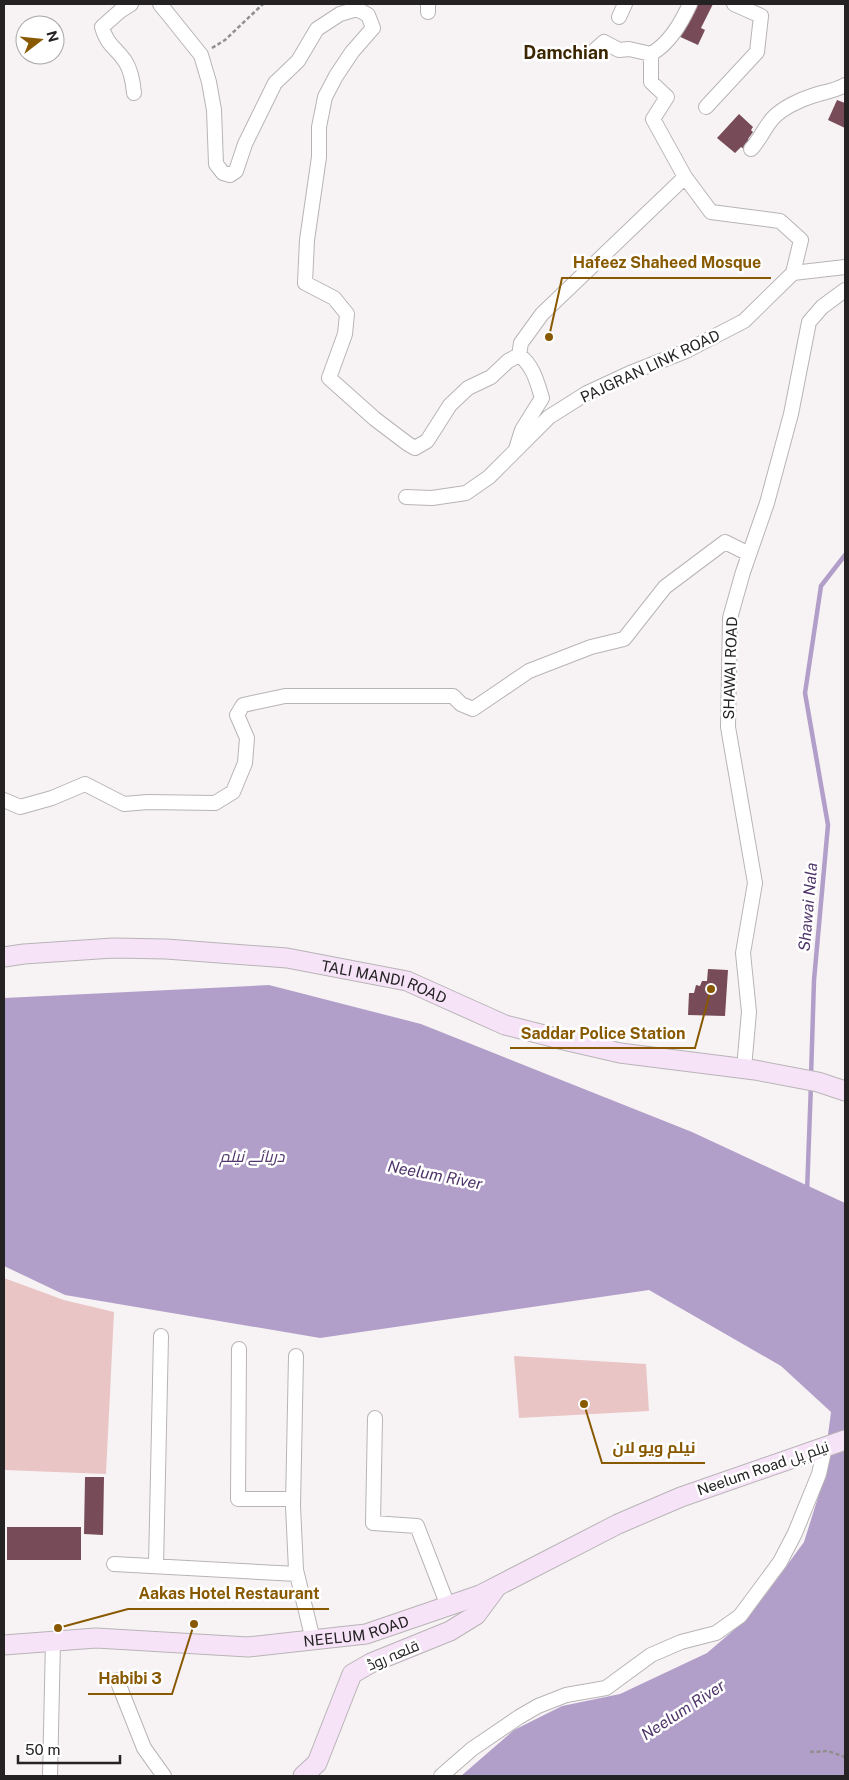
<svg xmlns="http://www.w3.org/2000/svg" width="849" height="1780" viewBox="0 0 849 1780" font-family="'Public Sans',Cairo,sans-serif">
<style>
.green{fill:#e9c6c5}
.water{fill:#b29fc9}
.lines{fill:none;stroke-linecap:round;stroke-linejoin:round}
.stream{stroke:#b29fc9;stroke-width:4.5}
.building{fill:#774b58}
.street-casing{stroke:#b8b4b6;stroke-width:16}
.secondary-casing{stroke:#b8b4b6;stroke-width:21}
.path{stroke:#918e90;stroke-width:2.5;stroke-dasharray:4 2.5;stroke-linecap:butt}
.street{stroke:#fff;stroke-width:14}
.secondary{stroke:#f6e3f8;stroke-width:19}
.labels{text-anchor:middle;dominant-baseline:central;stroke-width:5;stroke-linejoin:round;paint-order:stroke}
.street-label{font-size:15px;fill:#242223;stroke:#fff}
.water-label{font-size:16px;font-style:italic;fill:#50356b;stroke:#fff}
.quarter-label{font-size:18px;font-weight:bold;fill:#3c2601;stroke:#fff}
.leader{fill:none;stroke:#885900;stroke-width:2}
.callout-dot{fill:#885900;stroke:#fff;stroke-width:2}
.callout-label{font-size:16px;text-anchor:middle;font-weight:bold;fill:#885900;stroke:#fff;stroke-width:5;stroke-linejoin:round;paint-order:stroke}
</style>
<rect width="100%" height="100%" fill="#f7f3f5"/>
<path class="green" d="M4 1278 64 1300 114 1312 106 1474 4 1470Z
M514 1356 646 1364 649 1411 519 1418Z"/>
<path class="water" d="M269 985 421 1024 692 1132 845 1203V1776H461L514 1730 562 1706 620 1694 707 1653 742 1623 766 1594 804 1542 821 1488 831 1412 781 1366 649 1290 320 1338 65 1295 4 1266V998Z"/>
<g class="lines">
<path class="stream" d="M811 1077 814 980 828 825 805 693 821 586 845 555
M807 1192 811 1084"/>
</g>
<path class="building" d="M692 4H713L701 28 705 30 698 45 676 35Z
M837 100 845 103V128L828 120Z
M739 114 753 127 751 130 753 132 748 139 750 141 744 149 741 147 735 153 717 138Z
M708 969 728 970 725 1016 688 1015 689 993H694L696 985 700 986 702 981H707Z
M85 1477H104L103 1535 84 1534Z
M7 1527H81V1560H7Z"/>
<g class="lines">
<g class="street-casing">
<path id="street" d="M131 4 120 11 102 27C108 47 115 46 125 61 131 70 133 82 134 93
M160 4 201 55 209 82 214 110 216 164 223 173 230 175 236 171 245 144 275 83 298 61 317 29 340 14 357 9 368 15 373 28 352 52 336 76 325 97 319 127V157L307 240 305 283 334 298 347 314 345 334 329 378 375 419 408 444 415 448 427 441 450 405 468 388 491 377 508 361 519 355C533 365 537 382 542 398L522 430 516 449
M428 4V12
M619 17 625 4
M595 50 604 42 619 50 629 49 651 54C670 43 681 23 690 4
M651 54V82L667 97 653 119 685 177 711 212 780 221 801 240 793 273
M706 107 757 52 761 16 734 4
M751 149C760 140 765 126 774 117 783 108 799 100 812 96 823 92 835 91 845 85
M519 355 521 343 542 314 685 177
M406 497 432 498 466 493 489 477 549 417 587 393 630 373 686 351 744 321 793 273 845 267
M4 800 20 807 52 798 85 784 124 804 148 802 215 803 233 792 245 763 247 738 237 715 243 705 285 696H453L461 704 473 709 529 671 591 647 624 639 665 587 725 542 749 554
M744 1068 749 1012 743 953 755 883 728 727 730 618 743 572 767 503 791 414 809 322 822 307 845 290
M239 1349 238 1499H293
M296 1356 293 1506 296 1570 313 1640
M375 1418 373 1523 417 1526 448 1606
M114 1564 297 1574
M156 1566 161 1336
M117 1680 144 1748 164 1776
M50 1776 53 1641
M441 1776 472 1749 519 1717 538 1706 566 1695 606 1688 651 1655 681 1642 716 1633 740 1616 780 1562 795 1533 819 1474 825 1447"/>
</g>
<g class="secondary-casing">
<g id="secondary">
<path id="s1" d="M4 957 24 954 113 948 166 949 287 958 407 981 505 1025 568 1041 620 1053 755 1070 818 1082 845 1091"/>
<path id="s2" d="M4 1645 96 1638 248 1647 366 1634 480 1595 618 1524 681 1497 845 1440"/>
<path d="M303 1776 317 1763 352 1674 371 1663 450 1631 476 1615 496 1588"/>
</g>
</g>
<path class="path" d="M212 48 225 40 263 4
M810 1752 828 1751 845 1757"/>
<use href="#street" class="street"/>
<use href="#secondary" class="secondary"/>
</g>
<g class="labels">
<g class="street-label">
<text transform="translate(650 366) rotate(-25)">PAJGRAN LINK ROAD</text>
<text transform="translate(730 668) rotate(-88)">SHAWAI ROAD</text>
<text stroke="none"><textPath href="#s1" startOffset="384">TALI MANDI ROAD</textPath></text>
<text transform="translate(763 1468) rotate(-19)">Neelum Road نیلم پل</text>
<text stroke="none"><textPath href="#s2" startOffset="354">NEELUM ROAD</textPath></text>
<text transform="translate(393 1655) rotate(-23)">قلعہ روڈ</text>
</g>
<g class="water-label">
<text transform="translate(808 907) rotate(-85)">Shawai Nala</text>
<text x="252" y="1156">دریائے نیلم</text>
<text transform="translate(435 1175) rotate(11)">Neelum River</text>
<text transform="translate(683 1710) rotate(-33)">Neelum River</text>
</g>
<g class="quarter-label">
<text x="566" y="52">Damchian</text>
</g>
</g>
<path class="leader" d="M549 337L562 278H771M711 989L695 1048H510M584 1404L602 1463H705M58 1628L128 1609H329M194 1624L172 1694H88"/>
<g class="callout-dot">
<circle cx="549" cy="337" r="5"/>
<circle cx="711" cy="989" r="5"/>
<circle cx="584" cy="1404" r="5"/>
<circle cx="58" cy="1628" r="5"/>
<circle cx="194" cy="1624" r="5"/>
</g>
<g class="callout-label">
<text x="667" y="268">Hafeez Shaheed Mosque</text>
<text x="603" y="1039">Saddar Police Station</text>
<text x="654" y="1453">نیلم ویو لان</text>
<text x="229" y="1599">Aakas Hotel Restaurant</text>
<text x="130" y="1684">Habibi 3</text>
</g>
<rect width="849" height="1780" fill="none" stroke="#242223" stroke-width="10"/>
<g transform="translate(40 40) rotate(74)"><circle r="24" fill="#ffffff" stroke="#a7a7a7"/>
<path d="M0-4L9 19L0 12L-9 19Z" fill="#885900"/>
<text y="-8" font-size="14" font-weight="bold" text-anchor="middle" fill="#242223">N</text>
</g>
<path d="M18 1755v8h102v-8" fill="none" stroke="#242223" stroke-width="2.5"/>
<text x="25" y="1755" font-size="15" fill="#242223" stroke="#ffffff" stroke-width="4" paint-order="stroke">50 m</text>
</svg>
